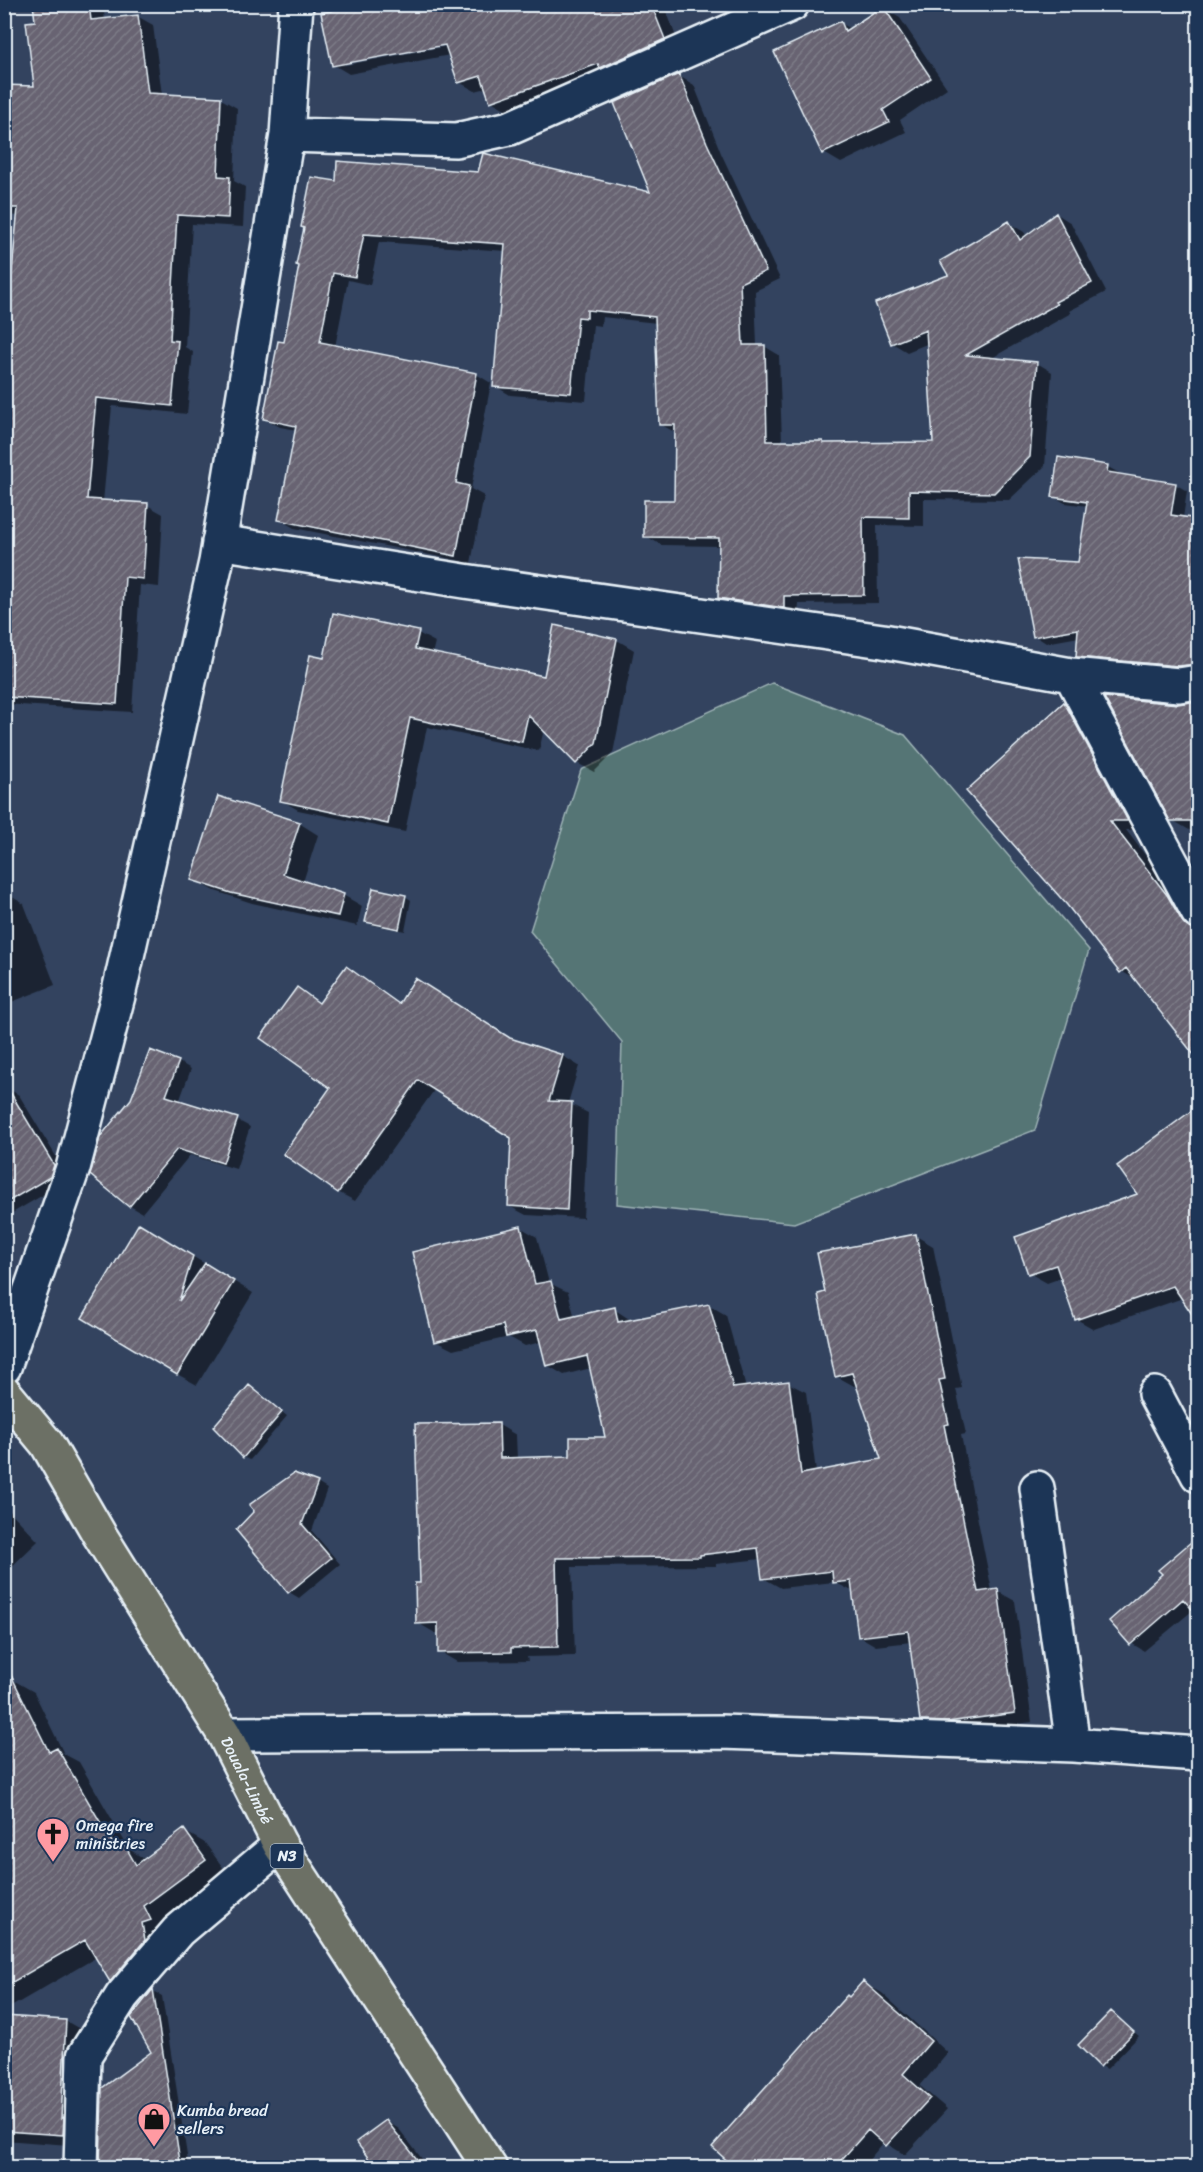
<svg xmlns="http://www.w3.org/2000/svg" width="1203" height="2172" viewBox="0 0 1203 2172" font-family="Sriracha,sans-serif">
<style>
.green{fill:#547574;stroke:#9eb3b6;stroke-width:1.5}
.shadow{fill:#0007;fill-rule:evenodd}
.building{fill:url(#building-hatch);stroke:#e8f1f8;stroke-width:1.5}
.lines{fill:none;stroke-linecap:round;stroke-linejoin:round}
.minor-casing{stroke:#e8f1f8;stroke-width:38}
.trunk-casing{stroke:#e8f1f8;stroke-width:38}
.minor{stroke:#1d3557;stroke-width:33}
.trunk{stroke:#6c7065;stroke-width:33}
.labels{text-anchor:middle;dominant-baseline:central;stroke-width:4.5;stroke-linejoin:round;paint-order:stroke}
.shield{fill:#1d3557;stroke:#abb9c8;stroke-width:1.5}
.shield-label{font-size:15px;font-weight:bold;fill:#e8f1f8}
.street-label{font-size:16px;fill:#e8f1f8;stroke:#1d3557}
.poi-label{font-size:16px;fill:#e8f1f8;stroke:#1d3557;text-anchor:start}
</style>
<defs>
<pattern id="building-hatch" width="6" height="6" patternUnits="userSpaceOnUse" patternTransform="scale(1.5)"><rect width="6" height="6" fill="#676472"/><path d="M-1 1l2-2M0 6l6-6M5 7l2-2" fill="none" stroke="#7d7b87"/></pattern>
</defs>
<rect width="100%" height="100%" fill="#33435f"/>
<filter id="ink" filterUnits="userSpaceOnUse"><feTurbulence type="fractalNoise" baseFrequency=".0167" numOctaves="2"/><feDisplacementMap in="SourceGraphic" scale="12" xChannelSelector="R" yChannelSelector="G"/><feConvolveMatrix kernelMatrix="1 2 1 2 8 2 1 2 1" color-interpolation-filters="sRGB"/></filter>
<g filter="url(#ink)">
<path class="green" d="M772 683 905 735 1089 950 1035 1130 794 1223 617 1204 622 1042 530 931 581 770Z"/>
<path class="shadow" d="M34 4H103L105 20 137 16 153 25 162 95 221 99 237 108 234 181 245 187 243 227 192 224 185 347 193 352 187 414 112 406 103 502 147 505 163 514 159 587 140 585 132 712 4 704V339L7 340 19 216 4 215V87L36 88V23Z
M351 4H664L680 48 507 110 491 101 487 88 475 91 459 82 450 55 349 74 334 65 352 8ZM452 42V45L345 65V62Z
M732 4H749L739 8Z
M883 8 900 18 947 88 900 120 906 132 841 163 824 153 841 23 851 29Z
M679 76 694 85 721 153 780 279 755 291 757 346H764L779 355 782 442H823L827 444 935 443 929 343 907 352 892 343 950 275 1009 223 1024 232 1027 237 1057 214 1071 223 1106 292 1069 311 1071 313 990 359 1037 363 1052 372 1045 466 1009 500 924 499V526L877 525 878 603 799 604 798 615 735 606 719 598 720 546 661 545 646 536 675 502 676 433 660 424 657 323 602 317 601 326 593 325 586 401 510 395 495 386 506 251 379 242 370 285 348 280 335 347 476 374 491 383 471 489 484 496 471 563 294 528 279 519 297 430 280 427 264 418 285 344 337 183 653 194Z
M1108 467 1119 473V476L1175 484 1187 491 1183 518 1198 521V671L1089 662 1077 656 1079 637 1046 643 1035 636 1079 564 1088 506 1065 503 1053 496Z
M555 627 617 640 634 650 613 753 594 772 577 763 544 729 539 751 427 727 405 832 298 810 281 800 325 659 418 633 435 642 432 654 545 678Z
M1198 702V831H1191L1172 820 1178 705Z
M1065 704 1083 715 1144 830H1126L1185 907 1198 931V1059L1140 982 1121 971Z
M299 823 318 835 303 882 343 895 362 906 357 926 252 903 212 890 193 879Z
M7 894 24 904 55 985 4 1005V895Z
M405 896 411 900 405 931 373 925 367 921Z
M347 968 361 976V979L404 1010 563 1056 579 1066 568 1103 588 1113 583 1218 526 1215 509 1206 512 1138 435 1089 355 1201 338 1192 332 1088 297 989 320 1003Z
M179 1062 191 1069 179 1102 237 1120 250 1127 236 1169 190 1155 142 1213 130 1206 133 1100Z
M7 1088 19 1095 66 1173 62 1184 7 1216 4 1215V1090Z
M1198 1108V1321L1183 1298 1094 1329 1076 1319 1061 1278 1047 1283 1029 1273 1140 1195 1119 1166Z
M520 1227 537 1237 549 1283 568 1292 575 1318 614 1309 632 1321 709 1305 726 1315 746 1388 788 1383 806 1392 816 1472 883 1460 858 1385 854 1386 836 1376 827 1293 916 1236 933 1246 962 1388 956 1389 966 1434 961 1435 992 1591H997L1015 1601 1032 1722 965 1731 939 1730 922 1720 911 1642 876 1646 859 1636 854 1592 834 1582 781 1588 763 1578 761 1559 716 1564V1566L572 1567 575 1656 527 1657 528 1661 457 1662 440 1652V1633H435L418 1623 421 1584 499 1425 516 1435 517 1459 572 1458 607 1438 591 1368 564 1375 547 1365 541 1342 525 1346 509 1337 453 1350 435 1341Z
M159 1236 253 1293 197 1385 177 1374Z
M249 1387 287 1416 250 1460 244 1457Z
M1198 1397V1413L1191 1402Z
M317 1483 327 1489 312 1531 340 1564 299 1598 289 1592 238 1530Z
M4 1505 38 1541 4 1574Z
M1198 1538V1606L1144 1651 1131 1643 1164 1574 1160 1570Z
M13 1680 34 1692 64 1754 79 1762 129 1849 146 1860 184 1831 205 1843 227 1873 164 1919 172 1932 132 1993 111 1980 97 1957 4 2011V1880Z
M864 1983 882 1993 948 2053 920 2086 947 2109 905 2155 884 2142 862 2168H737L849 1998Z
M153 1991 162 1996 189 2168H101L153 2052Z
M1111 2013 1139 2036 1107 2069 1101 2066Z
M4 2017 66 2021 85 2032 82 2146 4 2140Z
M386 2121 399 2129 429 2168H378Z"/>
<path class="building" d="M33 4H89L91 20 138 15 148 93 221 97 218 176 230 177 228 218 177 215 170 340 178 341 172 406 96 398 87 499 148 503 143 579 125 577 117 704 4 697V353L18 208H4V85L34 86 26 22 35 21Z
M363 4H651L665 39 600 68 598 64 490 102 481 76 458 83 445 45 332 66 321 13Z
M883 6 931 78 883 110 889 122 822 154 774 52 841 21 845 31Z
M679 74 707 143 766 271 740 283 743 345H765L767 441H823V443L933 442 926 330 891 344 875 303 948 275 940 261 1009 221 1020 240 1056 213 1092 283 1055 302 1057 304 966 355 1037 362 1030 457 994 493 909 491V518L863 517 864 595 784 596V608L718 598 719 538 644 537V500H674L675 425H659L655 317 587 310V318L578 317 571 393 493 387 505 244 364 234 355 277 333 273 320 342 477 373 456 483 469 486 456 556 278 520 296 426 263 419 278 341 284 342 299 266 296 265 304 228 301 227 311 177 336 181 337 161 478 172 483 153 650 192 614 103Z
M1058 457 1108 465 1107 472 1176 483 1171 515 1198 519V664L1178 666 1076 657 1078 629 1033 637 1018 559 1078 562 1087 502 1052 497Z
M333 613 419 631 415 649 544 676 554 625 617 639 596 743 576 764 528 715 522 742 410 718 388 824 280 801 310 655 324 658Z
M1104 697 1178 704 1198 701V821H1170Z
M1064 702 1128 821H1110L1167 895 1182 921 1198 935V1060L1126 968 1120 973 1067 905 966 791Z
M218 796 300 822 283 874 344 894 338 916 231 893 191 880Z
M373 888 406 895 399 929 365 922Z
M346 966 399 1004 415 978 510 1038 563 1055 549 1101 572 1102 567 1210 508 1206 511 1138 418 1080 338 1193 283 1154 330 1088 260 1038 297 987 319 1003Z
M150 1050 179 1061 166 1096 238 1118 223 1163 177 1149 129 1207 90 1175 100 1137 131 1099Z
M4 1082 54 1165 50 1177 4 1204Z
M1198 1106V1323L1173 1286 1075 1320 1056 1265 1028 1274 1015 1237 1137 1194 1117 1166Z
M139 1223 193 1256 179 1301 205 1263 234 1281 177 1375 82 1318Z
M521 1226 535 1284 551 1281 561 1319 615 1307 618 1322 709 1304 733 1388 789 1381 801 1474 881 1459 852 1373 835 1377 818 1294 825 1292 817 1253 916 1234 945 1379 939 1380 949 1424 944 1425 978 1592 998 1589 1015 1713 947 1722 920 1721 908 1631 858 1637 851 1581 833 1583 832 1571 762 1579 758 1548 700 1555V1557L556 1558 558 1647 511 1648V1652L438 1653V1623L416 1624 415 1583H420L415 1424 499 1423 500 1458 570 1456V1437H605L587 1356 546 1366 537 1330 506 1337 503 1325 434 1342 412 1252Z
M249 1385 282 1412 243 1458 213 1427Z
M294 1473 318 1482 302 1524 331 1558 288 1593 236 1530 254 1511 249 1505Z
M1198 1536V1616L1183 1599 1130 1645 1109 1621 1162 1574 1158 1570Z
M4 1661 49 1752 57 1748 116 1849 124 1844 136 1865 184 1829 206 1860 144 1906 151 1920 142 1923 145 1940 110 1982 85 1940 4 1987Z
M863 1981 931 2041 903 2074 930 2098 886 2146 868 2130 834 2168H735L712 2147 847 1995 849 1997Z
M153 1989 181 2168H100L102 2088 151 2052 131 2017Z
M1111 2011 1134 2032 1100 2067 1078 2045Z
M4 2016 66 2020 61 2119 64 2117 63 2135 4 2131Z
M386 2120 424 2168H376L356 2142Z"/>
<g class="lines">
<g class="minor-casing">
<path id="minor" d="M287 135 456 140 510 128 792 4
M219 542 464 581 883 641 1071 675 1179 685 1198 682
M1071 675 1198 912
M4 1367 73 1168 118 996 216 562 287 135 296 4
M1155 1394 1198 1475
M1037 1488 1073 1745
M224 1734 721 1732 1073 1745 1198 1754
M81 2168 84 2056 122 1996 178 1931 280 1845"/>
</g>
<g class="trunk-casing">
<g id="trunk">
<path id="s1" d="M4 1392 47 1444 99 1534 224 1734 280 1845 490 2168"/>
</g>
</g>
<use href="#minor" class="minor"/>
<use href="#trunk" class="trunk"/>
</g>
</g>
<defs>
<g id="church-pin" transform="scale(1.725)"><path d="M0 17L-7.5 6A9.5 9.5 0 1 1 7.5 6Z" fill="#ff9aa2" stroke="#1d3557"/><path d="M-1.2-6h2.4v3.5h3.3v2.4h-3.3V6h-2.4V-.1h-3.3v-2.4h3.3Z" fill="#111"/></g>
<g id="shop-pin" transform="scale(1.725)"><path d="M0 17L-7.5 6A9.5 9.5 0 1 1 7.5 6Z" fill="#ff9aa2" stroke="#1d3557"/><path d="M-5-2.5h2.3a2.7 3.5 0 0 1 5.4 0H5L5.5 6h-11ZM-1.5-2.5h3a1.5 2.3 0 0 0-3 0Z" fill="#111"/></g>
</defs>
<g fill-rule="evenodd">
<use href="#church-pin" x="53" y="1834"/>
<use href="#shop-pin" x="154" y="2119"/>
</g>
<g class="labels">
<rect class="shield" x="270.5" y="1844" width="33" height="24" rx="4.5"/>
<g class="shield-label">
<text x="287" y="1856">N3</text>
</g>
<g class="street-label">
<text stroke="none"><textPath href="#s1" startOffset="459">Douala-Limbé</textPath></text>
</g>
<g class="poi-label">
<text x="76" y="1825">Omega fire<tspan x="76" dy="18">ministries</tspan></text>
<text x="177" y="2110">Kumba bread<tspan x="177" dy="18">sellers</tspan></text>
</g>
</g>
<rect width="1203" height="2172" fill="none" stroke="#1d3557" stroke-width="24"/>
<rect x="12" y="12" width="1179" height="2148" fill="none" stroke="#e8f1f8" stroke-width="2" filter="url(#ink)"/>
</svg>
